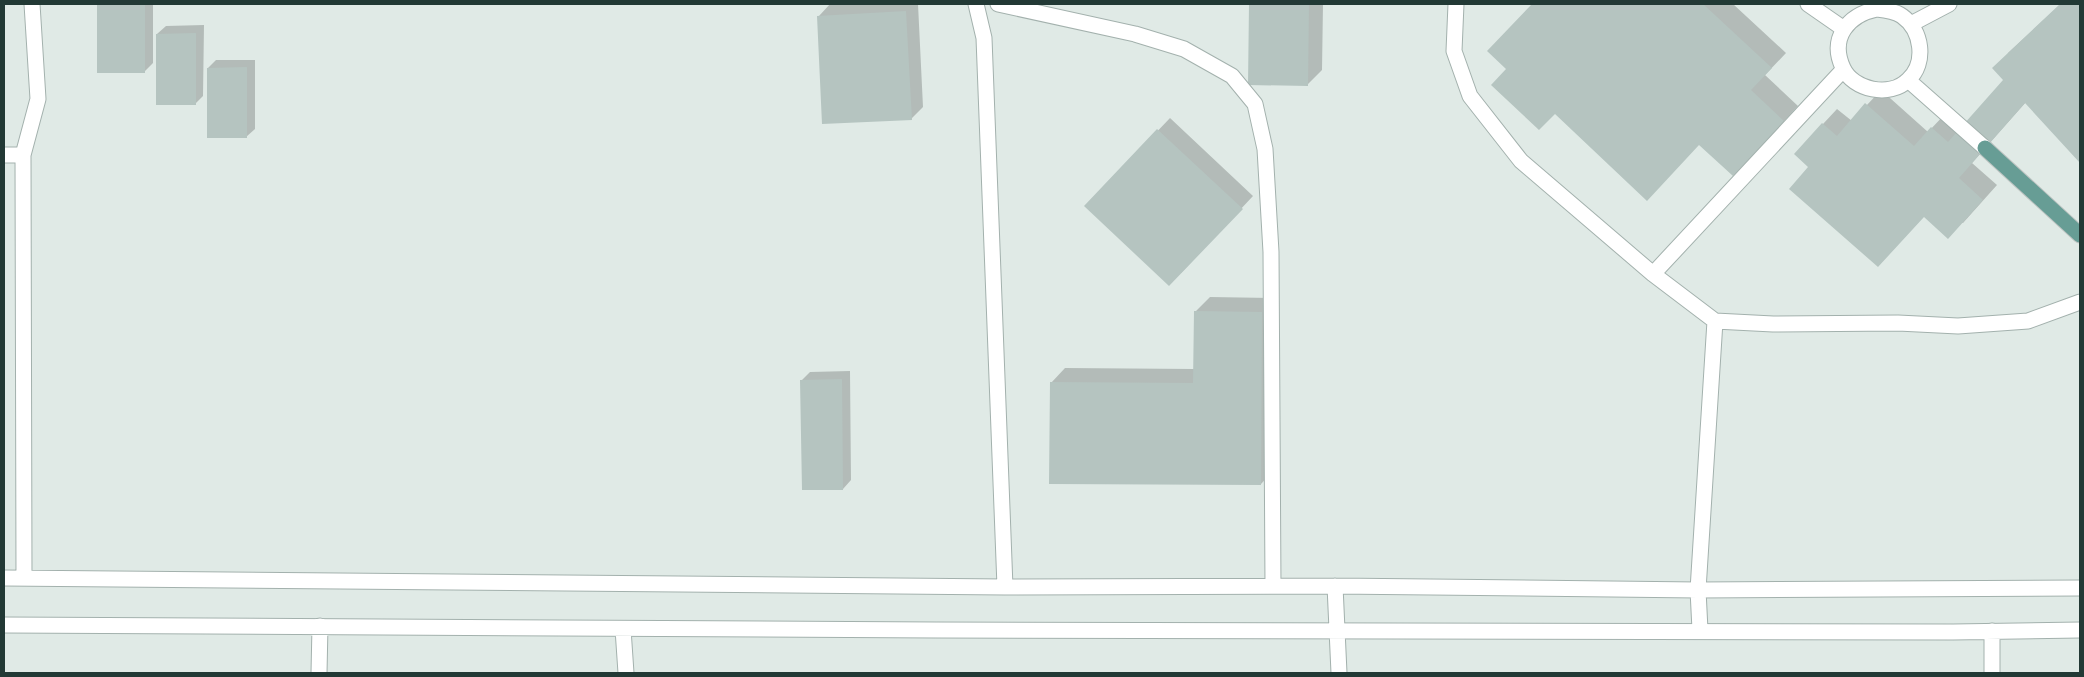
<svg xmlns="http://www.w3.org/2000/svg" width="2084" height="677" viewBox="0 0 2084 677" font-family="'Alegreya Sans',sans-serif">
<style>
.shadow{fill:#0003}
.building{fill:#b5c4c0}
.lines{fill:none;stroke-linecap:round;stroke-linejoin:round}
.minor-casing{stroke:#a3b1ad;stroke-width:17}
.major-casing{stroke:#bdc4c2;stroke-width:17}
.minor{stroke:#fff;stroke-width:15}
.major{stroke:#679d95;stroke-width:15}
</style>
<rect width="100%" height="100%" fill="#e0eae6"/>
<path class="shadow" d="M98 4H153V63L144 72H98Z
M830 4H918L923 107 911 119 819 16Z
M1250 4H1323L1322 70 1307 85 1249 84Z
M1534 4H1733L1786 53 1765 75 1798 106 1748 160 1700 144 1508 69 1489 51Z
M2061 4H2080V161L2026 102 1972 163 1997 185 1963 223 1924 216 1878 266 1810 167 1795 154 1837 109 1852 121 1881 90 1928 132 1946 113 1962 128 2005 80 2008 53Z
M204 25 203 96 195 104 157 34 166 26Z
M216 60H255V129L246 137 208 68Z
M1170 118 1253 196 1181 273 1086 206Z
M1210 297 1277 298 1275 469 1261 484 1051 383 1065 368 1195 369V312Z
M850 371 851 480 843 489 802 380 810 372Z"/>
<path class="building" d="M97 4H145V73H97Z
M1249 4H1309L1308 86 1248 85Z
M1532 4H1703L1772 68 1751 90 1785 122 1733 176 1699 145 1647 201 1555 114 1539 130 1491 85 1506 69 1487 51Z
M2060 4H2080V163L2025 103 1959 178 1983 200 1948 239 1924 217 1878 267 1789 189 1808 167 1794 154 1822 123 1837 136 1865 103 1914 146 1931 127 1948 142 2003 80 1992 68Z
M906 11 912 120 822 124 817 16Z
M196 33V105H156V34Z
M247 67V138H207V68Z
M1157 129 1243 209 1169 286 1084 206Z
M1194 311 1262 312 1261 485 1049 484 1050 382 1193 383Z
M842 379 843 490H802L800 380Z"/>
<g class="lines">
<g class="minor-casing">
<path id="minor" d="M976 4 984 38 1005 587
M998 4 1135 34 1184 49 1232 76 1255 104 1265 149 1271 252 1273 586
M1456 4 1454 51 1470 96 1521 161 1653 274 1715 321 1773 324 1898 323 1958 326 2028 321 2080 302
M1808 4 1844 29
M1877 9C1886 10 1895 11 1902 16 1922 30 1927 63 1908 80 1890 98 1853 90 1843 68 1829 38 1848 15 1877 9Z
M1911 24 1949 4
M1908 80 1985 148
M4 155H23L24 578
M23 155 38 99 32 4
M1653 274 1843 70
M4 578 1005 587 1335 586 1698 590 2080 588
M1335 586 1339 673
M4 625 936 630 1953 632 2080 630
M623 629 626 673
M1700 630 1698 590 1715 321
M1992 631V673
M319 673 320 626"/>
</g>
<g class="major-casing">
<path id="major" d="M1985 148 2080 235"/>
</g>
<use href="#minor" class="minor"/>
<use href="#major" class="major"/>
</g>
<rect width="2084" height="677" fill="none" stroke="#223935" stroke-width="10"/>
</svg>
